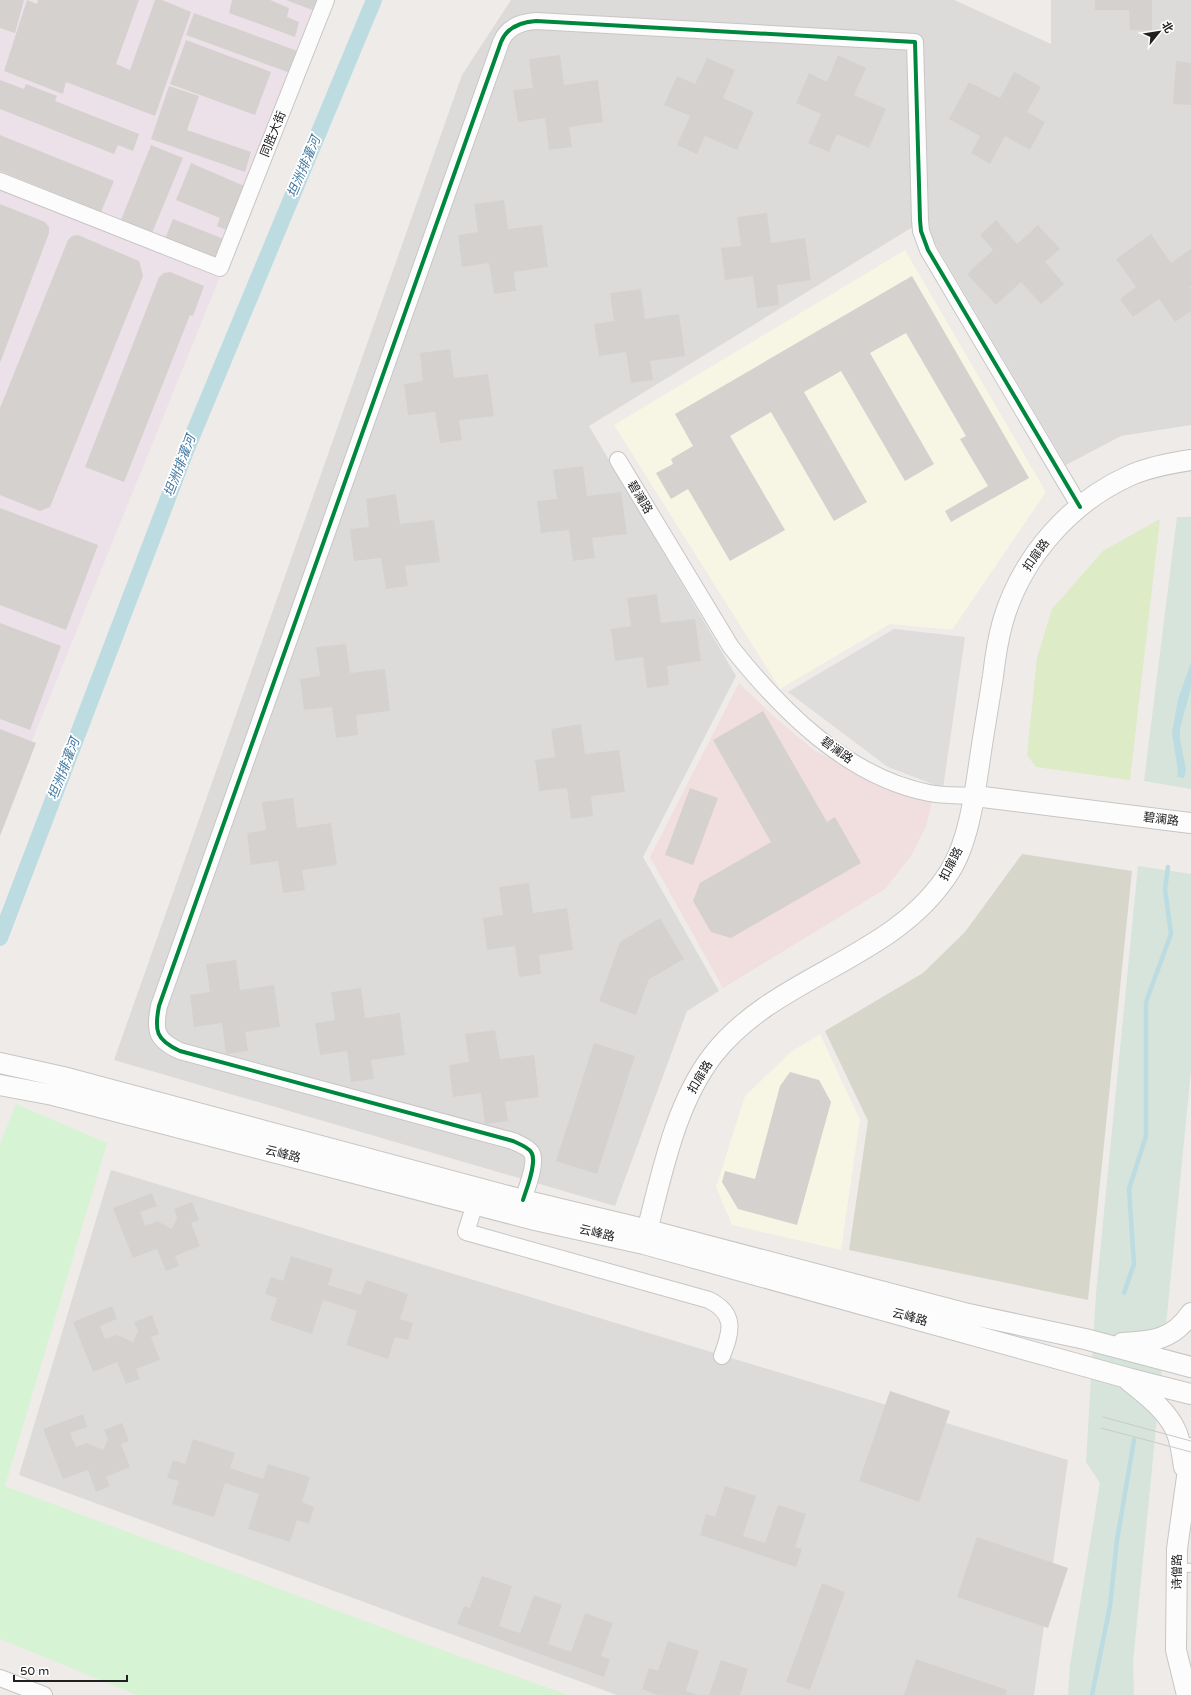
<svg xmlns="http://www.w3.org/2000/svg" width="1191" height="1695" viewBox="0 0 1191 1695" font-family="'Varela Round','Noto Sans SC',sans-serif">
<style>
.residential{fill:#dddbda}
.commercial{fill:#f0dfde}
.industrial{fill:#ece1e8}
.education{fill:#f7f5e4}
.construction{fill:#d7d6ca}
.grass{fill:#ddebc7}
.wetland{fill:#d6e4db}
.park{fill:#d6f3d4}
.parking{fill:#dedddc}
.water{fill:#bcdce1}
.lines{fill:none;stroke-linecap:round;stroke-linejoin:round}
.stream{stroke:#bcdce1;stroke-width:4.5}
.canal{stroke:#bcdce1;stroke-width:16}
.building{fill:#d5d1cf}
.service-casing{stroke:#c7c6c4;stroke-width:10}
.minor-casing{stroke:#c7c6c4;stroke-width:18}
.tertiary-casing{stroke:#c7c6c4;stroke-width:22}
.service{stroke:#fcfcfc;stroke-width:8}
.minor{stroke:#fcfcfc;stroke-width:16}
.tertiary{stroke:#fcfcfc;stroke-width:20}
.tram{stroke:#cbcbca;stroke-width:1}
.cycleway-casing{stroke:#fff;stroke-width:6}
.cycleway{stroke:#00873e;stroke-width:4}
.labels{text-anchor:middle;dominant-baseline:central;stroke-width:3.5;stroke-linejoin:round;paint-order:stroke}
.street-label{font-size:12px;fill:#202020;stroke:#fff}
.water-label{font-size:13px;font-style:italic;fill:#447aa1;stroke:#fff}
</style>
<rect width="100%" height="100%" fill="#eeebe8"/>
<path class="residential" d="M511 0H954L1051 44V0H1191V425L1121 436 1066 465 930 235 911 228 589 426 736 676 643 857 719 991 687 1011 615 1206 114 1060 462 75Z
M111 1170 1068 1460 1034 1695H617L19 1475Z"/>
<path class="commercial" d="M739 683 772 715 815 751 898 793 932 802 926 826 911 856 885 889 723 988 650 857Z"/>
<path class="industrial" d="M0 0H332L0 820Z"/>
<path class="education" d="M905 250 1046 492 952 630 890 624 780 689 614 425Z
M820 1034 860 1120 841 1250 732 1225 716 1187 745 1096 791 1052Z"/>
<path class="construction" d="M1022 854 1132 871 1088 1300 849 1250 868 1121 825 1031 923 973 965 932Z"/>
<path class="grass" d="M1160 519 1130 780 1036 767 1027 755 1037 658 1052 609 1103 551Z"/>
<path class="wetland" d="M1177 517H1191V789L1144 781Z
M1138 866 1191 874V1070L1133 1662 1134 1695H1068L1070 1665 1100 1483 1086 1462 1096 1294Z"/>
<path class="park" d="M16 1104 107 1143 5 1486 461 1657 568 1695H137L0 1639V1144Z"/>
<path class="parking" d="M894 629 965 637 943 788 888 767 788 692Z"/>
<path class="water" d="M1191 663V688L1180 728V740L1186 770 1184 778 1177 777 1178 771 1172 733 1178 699Z"/>
<g class="lines">
<path class="stream" d="M1124 1293 1134 1264 1129 1189 1146 1136V1002L1171 934 1165 889 1168 867
M1092 1695 1110 1606 1117 1540 1134 1440"/>
<path class="canal" d="M0 938 186 451 374 0"/>
</g>
<path class="building" d="M0 0H24L15 33 0 28Z
M27 0 37 4 38 0H139L116 64 130 70 155 0H162L191 12 155 116 66 82 63 94 4 71Z
M232 0H270L289 8 287 17 299 22 295 37 229 13Z
M286 0H319L315 11Z
M1095 0H1152V30H1130L1129 10H1095Z
M194 13 300 52 293 74 186 35Z
M186 40 271 72 255 115 170 84Z
M560 55 564 85 598 80 603 122 569 127 572 147 549 150 545 118 518 122 513 90 533 88 529 59Z
M838 55 866 68 854 95 886 109 869 148 837 134 829 152 808 143 821 114 796 103 809 73 827 82Z
M707 58 735 70 723 98 754 112 737 150 705 136 697 154 677 145 690 116 664 105 677 76 695 84Z
M1176 61 1191 63V105L1173 104Z
M1014 72 1041 87 1027 112 1045 122 1030 150 1005 136 990 164 971 153 980 136 949 119 969 82 1000 98Z
M0 80 24 89 26 84 57 96 55 101 139 134 133 151 118 145 114 154 0 109Z
M169 86 199 96 187 130 251 152 245 172 151 139Z
M0 135 114 181 101 212 0 171Z
M151 145 183 158 152 233 121 220Z
M191 163 249 188 231 232 217 226 220 218 176 200Z
M504 200 508 229 542 225 548 267 514 272 516 291 494 294 489 263 462 267 458 235 478 232 474 204Z
M0 204 45 222 49 227V233L0 363Z
M767 213 771 243 805 238 811 280 777 285 779 305 757 308 753 276 725 280 721 248 741 246 737 217Z
M173 219 224 239 216 259 165 239Z
M996 220 1017 244 1038 225 1060 249 1045 262 1064 284 1041 304 1021 282 996 305 967 274 993 250 980 235Z
M1151 234 1171 263 1191 249V286L1189 287 1191 290V311L1175 322 1159 299 1133 317 1120 299 1136 287 1116 259Z
M78 235 139 261 143 276 50 507 40 511 0 495V408L68 240 72 236Z
M170 272 204 286 193 316 190 315 124 482 85 467 159 277 164 273Z
M912 276 1029 478 951 522 945 511 988 486 960 439 966 436 906 333 870 353 934 464 905 481 841 371 804 392 867 502 834 521 771 412 730 436 785 530 730 561 688 489 671 499 656 473 673 464 671 459 693 446 675 414Z
M641 289 645 319 679 314 685 356 650 361 653 380 631 383 626 352 599 356 594 324 614 321 610 293Z
M450 349 454 378 488 374 494 416 459 420 462 440 440 443 435 412 408 415 404 384 423 381 420 353Z
M583 466 587 496 621 492 627 534 592 538 595 558 573 561 569 530 541 533 537 501 557 499 553 470Z
M396 494 400 524 434 520 440 562 405 566 408 586 386 589 381 558 354 561 350 529 369 527 366 499Z
M0 508 98 545 66 630 0 605Z
M657 594 661 623 695 619 701 661 667 666 669 685 647 688 643 657 615 661 611 629 631 626 627 598Z
M0 623 61 646 30 730 0 719Z
M346 644 350 673 385 669 390 711 356 715 358 735 336 738 332 707 304 710 300 679 320 676 316 647Z
M763 711 827 822 835 817 861 863 731 938 711 932 693 901 700 883 771 842 713 740Z
M581 724 585 754 619 750 625 792 591 796 593 816 571 819 567 788 539 791 535 760 555 757 551 729Z
M0 729 36 743 0 836Z
M690 788 718 798 693 865 665 855Z
M293 798 297 828 331 823 337 865 302 870 305 890 283 893 278 861 251 865 247 833 266 830 262 802Z
M529 883 533 913 567 908 573 950 539 955 541 974 519 977 515 946 487 950 483 918 503 915 499 887Z
M660 918 684 959 649 979 636 1015 599 1001 620 942Z
M236 960 240 990 274 985 280 1027 245 1032 248 1051 226 1054 222 1023 194 1027 190 995 210 992 206 964Z
M361 988 365 1018 400 1013 405 1055 371 1060 374 1079 351 1082 347 1051 320 1055 315 1023 335 1020 331 992Z
M495 1030 500 1059 534 1055 539 1097 505 1102 508 1121 485 1124 481 1093 453 1097 449 1065 469 1062 465 1034Z
M594 1043 635 1056 597 1174 556 1161Z
M790 1072 819 1080 831 1102 797 1225 738 1209 722 1182 725 1171 755 1179 780 1086Z
M152 1193 157 1206 140 1212 145 1226 157 1221 172 1229 177 1218 174 1209 192 1202 199 1220 191 1223 200 1246 175 1256 179 1266 166 1271 157 1249 133 1258 113 1208Z
M291 1256 333 1269 328 1285 361 1295 366 1280 408 1294 400 1319 413 1323 408 1340 395 1337 388 1359 346 1345 357 1311 323 1300 312 1334 270 1320 277 1298 265 1294 271 1277 283 1281Z
M112 1306 117 1319 100 1326 105 1339 117 1335 133 1342 138 1331 134 1322 152 1315 159 1334 151 1337 160 1360 136 1369 140 1379 126 1384 117 1362 93 1372 73 1322Z
M890 1391 950 1411 919 1502 859 1481Z
M83 1414 87 1427 70 1433 76 1447 87 1443 103 1450 108 1439 104 1430 122 1423 129 1441 121 1444 130 1467 106 1477 110 1486 96 1492 88 1470 63 1479 43 1429Z
M193 1439 235 1453 230 1468 263 1479 268 1464 310 1477 302 1502 314 1507 309 1524 297 1520 290 1542 248 1529 259 1494 225 1483 214 1517 172 1504 179 1481 167 1478 173 1460 185 1464Z
M725 1486 756 1496 743 1536 765 1543 778 1505 806 1514 795 1547 802 1549 796 1567 700 1535 706 1514 715 1517Z
M977 1537 1068 1568 1048 1628 957 1597Z
M482 1576 512 1586 499 1626 520 1633 534 1595 562 1605 548 1644 571 1652 585 1613 613 1623 601 1656 610 1659 604 1677 457 1624 464 1606 470 1608Z
M822 1583 845 1592 810 1690 786 1682Z
M668 1641 699 1651 686 1691 698 1695H658L642 1689 649 1668 658 1671Z
M916 1659 1007 1690 1005 1695H904Z
M721 1660 748 1669 740 1695H709Z"/>
<g class="lines">
<g class="service-casing">
<path id="service" d="M1177 1567 1191 1568"/>
</g>
<g class="minor-casing">
<path id="minor" d="M0 181 220 268 326 0
M618 460 731 647C781 710 847 777 929 793 944 796 959 795 975 796
M523 1200C526 1190 538 1161 531 1152 528 1147 519 1144 513 1141L180 1051C156 1040 154 1031 159 1006L501 42C507 27 521 22 536 21L915 42 920 220 921 231 928 250 1080 507
M475 1204 466 1232 709 1300C737 1314 731 1332 722 1356
M0 1678 44 1695"/>
</g>
<g class="tertiary-casing">
<path id="tertiary" d="M975 796 1191 823
M0 1063 63 1077 523 1200 648 1230 964 1313 1085 1339 1191 1367
M0 1085 53 1095 535 1220 644 1244 1131 1379 1191 1394
M644 1242C661 1180 673 1107 713 1055 776 974 895 960 950 871 969 841 975 792 980 758 984 730 989 703 993 676 995 658 998 639 1003 621 1022 557 1070 502 1131 475 1150 467 1171 463 1191 460
M1122 1343C1151 1342 1173 1340 1191 1313
M1129 1381C1146 1395 1167 1410 1176 1431 1181 1442 1182 1455 1184 1467
M1187 1695 1176 1650 1177 1549 1191 1448"/>
</g>
<use href="#service" class="service"/>
<use href="#minor" class="minor"/>
<use href="#tertiary" class="tertiary"/>
<path class="tram" d="M1103 1417 1191 1441
M1101 1428 1191 1452"/>
<g class="cycleway-casing">
<path id="cycleway" d="M523 1200C526 1190 538 1161 531 1152 528 1147 519 1144 513 1141L180 1051C156 1040 154 1031 159 1006L501 42C507 27 521 22 536 21L915 42 920 220 921 231 928 250 1080 507"/>
</g>
<use href="#cycleway" class="cycleway"/>
</g>
<g class="labels">
<g class="street-label">
<text transform="translate(273 134) rotate(-68)">同胜大街</text>
<text transform="translate(640 497) rotate(59)">碧澜路</text>
<text transform="translate(1036 555) rotate(-55)">扣扉路</text>
<text transform="translate(837 750) rotate(36)">碧澜路</text>
<text transform="translate(1161 819) rotate(7)">碧澜路</text>
<text transform="translate(951 864) rotate(-63)">扣扉路</text>
<text transform="translate(700 1077) rotate(-59)">扣扉路</text>
<text transform="translate(283 1154) rotate(14)">云峰路</text>
<text transform="translate(597 1233) rotate(13)">云峰路</text>
<text transform="translate(910 1317) rotate(15)">云峰路</text>
<text transform="translate(1177 1572) rotate(-89)">诗僧路</text>
</g>
<g class="water-label">
<text transform="translate(304 167) rotate(-67)">坦洲排灌河</text>
<text transform="translate(180 466) rotate(-69)">坦洲排灌河</text>
<text transform="translate(64 769) rotate(-69)">坦洲排灌河</text>
</g>
</g>
<g transform="translate(1159 32) rotate(60)" stroke="#ffffff" stroke-width="3" paint-order="stroke">
<path d="M0-3L7 15L0 10L-7 15Z" fill="#202020"/>
<text y="-6" font-size="11" font-weight="bold" text-anchor="middle" fill="#202020">北</text>
</g>
<path d="M14 1675v6h113v-6" fill="none" stroke="#202020" stroke-width="2"/>
<text x="20" y="1675" font-size="12" fill="#202020" stroke="#ffffff" stroke-width="3" paint-order="stroke">50 m</text>
</svg>
